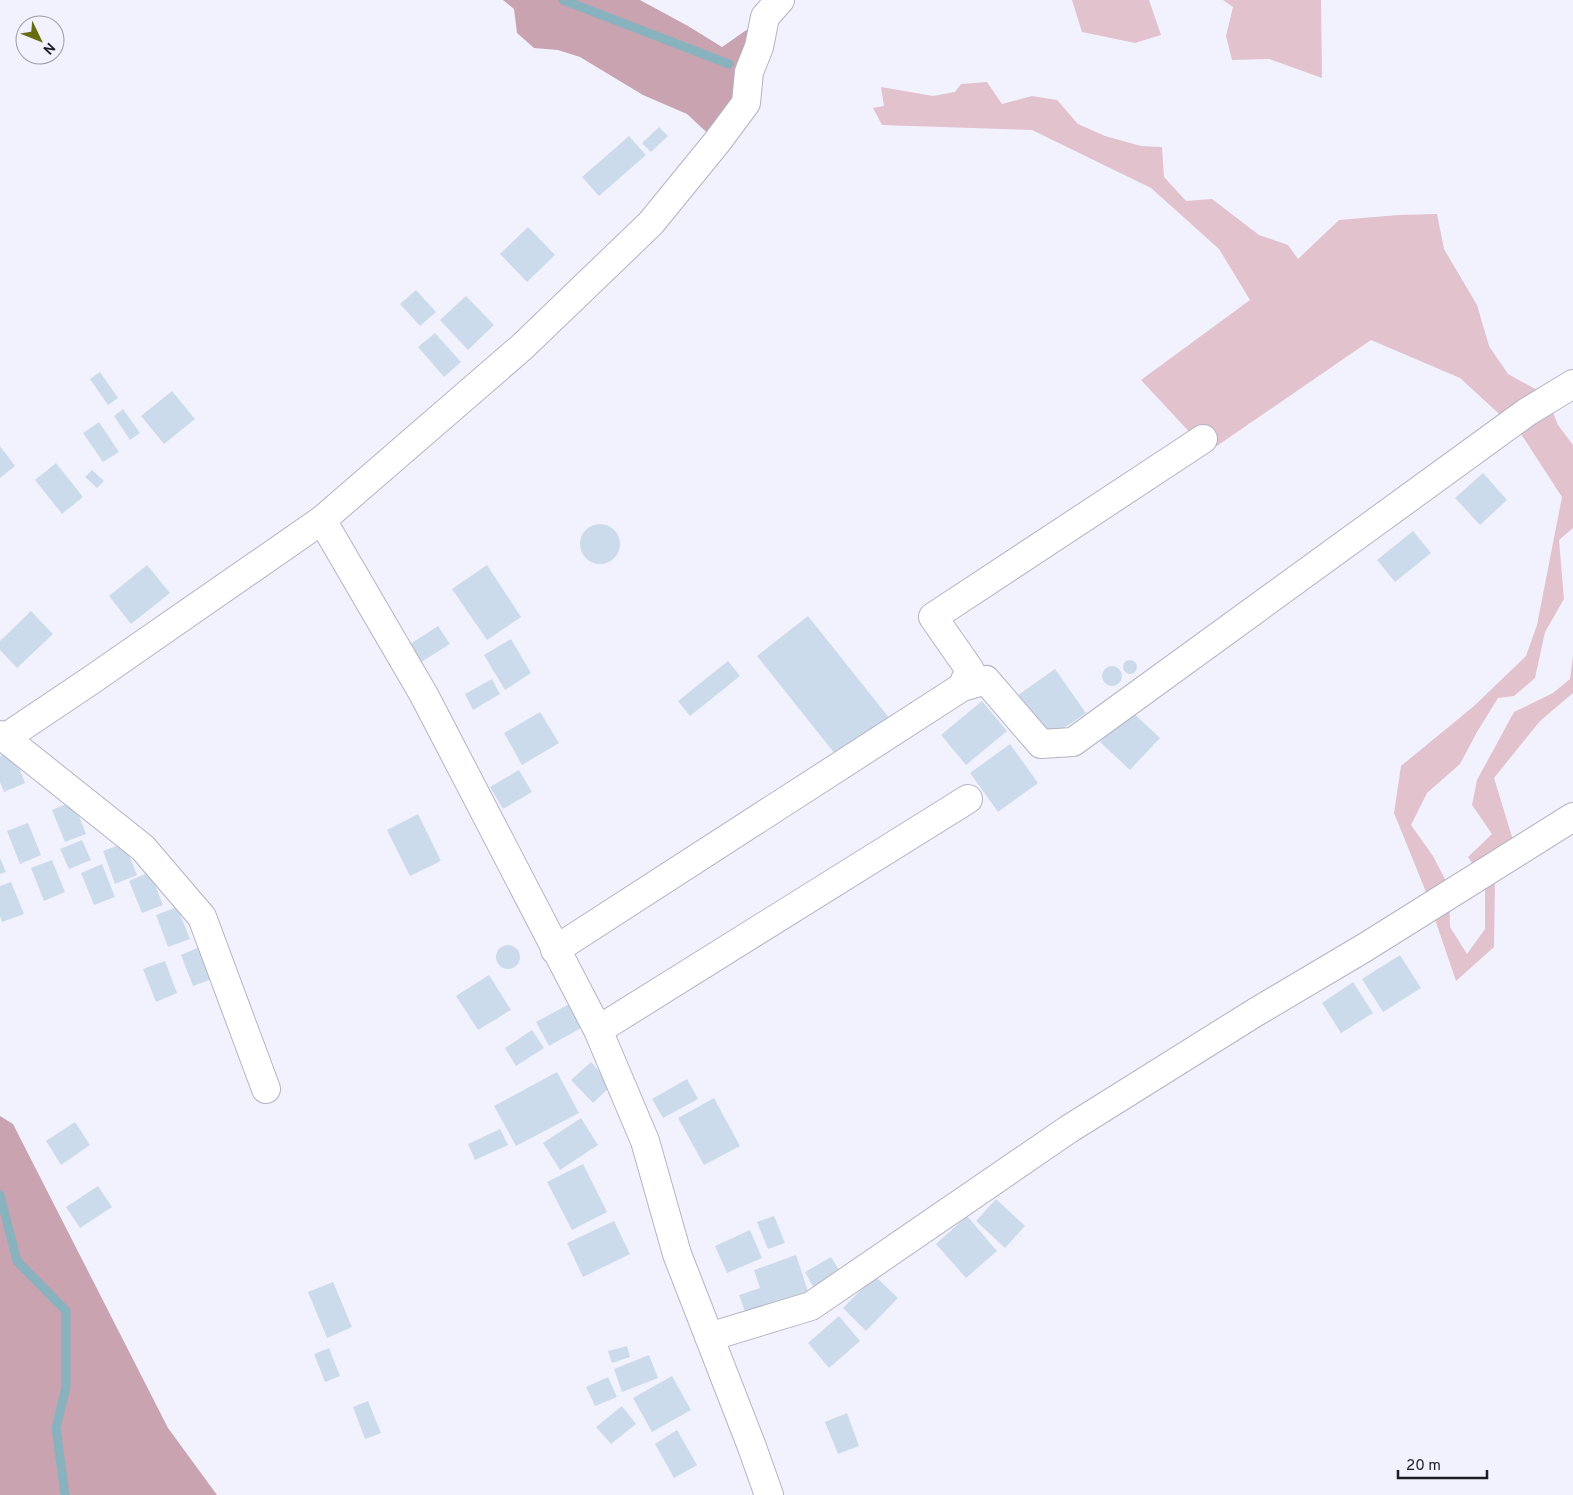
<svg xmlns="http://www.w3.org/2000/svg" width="1573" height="1495" viewBox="0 0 1573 1495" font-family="Overpass,sans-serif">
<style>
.green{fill:#e2c2cd}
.forest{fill:#c9a3b0}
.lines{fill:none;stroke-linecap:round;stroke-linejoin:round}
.stream{stroke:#88b2be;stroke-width:9}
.building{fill:#ccdbeb}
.minor-casing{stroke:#b3b3c6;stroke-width:30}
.minor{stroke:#fff;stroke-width:28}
</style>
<rect width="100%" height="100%" fill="#f2f2fe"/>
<path class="green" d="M1072 0H1149L1161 35 1135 43 1082 32Z
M1223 0H1321L1322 78 1269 59 1232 60 1226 36 1233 7Z
M987 82 1002 104 1032 96 1057 100 1078 124 1105 136 1141 146 1162 147 1164 177 1186 201 1212 199 1259 235 1288 245 1298 259 1339 220 1398 215 1437 214 1444 249 1477 305 1489 346 1508 374 1546 395 1558 425 1573 445V528L1559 540 1564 599 1545 632 1535 678 1514 696 1498 698 1477 732 1460 764 1427 793 1411 825 1433 856 1449 887 1450 927 1467 954 1485 929V883L1468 857 1492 834 1472 805 1477 780 1514 712 1553 693 1570 679 1573 656V693L1540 721 1494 778 1516 850 1495 881 1494 947 1456 981 1424 887 1394 813 1401 766 1474 706 1526 656 1537 625 1562 497 1521 434 1460 378 1371 340 1208 452 1141 380 1250 300 1219 249 1151 188 1032 130 882 125 873 108 884 106 881 87 933 96 955 92 961 84Z"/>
<path class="forest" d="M503 0H640L688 26 722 47 765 17 717 142 687 114 643 95 580 57 558 50 534 48 517 33 514 9Z
M0 1116 13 1124 168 1428 217 1495H0Z"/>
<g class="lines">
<path class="stream" d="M563 0 729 64
M0 1195 17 1261 66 1311V1387L56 1428 65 1495"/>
</g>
<path class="building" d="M659 127 668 136 651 152 642 143Z
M629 136 646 155 599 196 582 177Z
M528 227 555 255 527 282 500 254Z
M416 290 436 312 420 326 400 304Z
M466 296 494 325 468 350 440 320Z
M435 333 461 362 444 377 418 347Z
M100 372 118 398 108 405 90 379Z
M172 391 195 419 164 444 141 416Z
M123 409 140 433 130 440 114 416Z
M99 422 119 452 103 462 83 433Z
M0 446 15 466 0 478Z
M56 463 83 497 62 514 35 480Z
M92 470 104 481 97 488 85 477Z
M1483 473 1507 500 1480 525 1455 498Z
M580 544a20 20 0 1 1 40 0a20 20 0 1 1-40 0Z
M1413 531 1431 553 1395 582 1377 560Z
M147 565 170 593 131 624 109 596Z
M487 565 521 617 487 640 452 589Z
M31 611 53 634 17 668 0 650V641Z
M808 616 894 724 843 764 757 656Z
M438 626 450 644 418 664 407 646Z
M511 639 531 673 505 690 484 655Z
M1123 667a7 7 0 1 1 14 0a7 7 0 1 1-14 0Z
M728 661 740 676 690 716 678 701Z
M1102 676a10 10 0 1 1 20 0a10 10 0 1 1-20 0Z
M1055 669 1086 713 1041 744 1011 700Z
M492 679 500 694 473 710 465 694Z
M982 701 1007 731 966 765 941 735Z
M1130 710 1160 738 1130 770 1100 742Z
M540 712 559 743 522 765 504 733Z
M1010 744 1038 783 998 812 970 773Z
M13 752 25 783 4 792 0 782V756Z
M519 770 532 792 503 809 490 787Z
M73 801 86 834 65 842 52 810Z
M418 814 441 861 410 876 387 830Z
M28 823 41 855 20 864 7 831Z
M82 840 91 860 69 869 60 849Z
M124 843 137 875 115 884 103 851Z
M0 858 6 872 0 874Z
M52 860 65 892 44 901 31 868Z
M102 864 115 897 94 905 81 873Z
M150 872 163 905 142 913 129 881Z
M11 882 24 914 2 922 0 916V886Z
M177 907 190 939 168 947 156 915Z
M496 957a12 12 0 1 1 24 0a12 12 0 1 1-24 0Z
M202 946 215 978 193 986 181 955Z
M1400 955 1421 988 1383 1012 1362 979Z
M165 961 177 993 156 1002 143 969Z
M489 975 511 1010 478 1030 456 996Z
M1353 982 1373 1013 1341 1033 1322 1003Z
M569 1004 581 1028 549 1046 536 1022Z
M532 1030 544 1048 516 1066 505 1048Z
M591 1062 612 1085 593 1103 571 1080Z
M557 1072 579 1113 516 1146 494 1106Z
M687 1079 698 1099 663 1118 652 1099Z
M714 1098 740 1146 704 1165 678 1118Z
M581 1118 598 1145 560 1170 543 1143Z
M75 1122 90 1145 61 1165 46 1141Z
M500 1129 508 1145 475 1160 468 1144Z
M583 1164 607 1212 572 1230 547 1182Z
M98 1186 112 1207 80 1228 66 1207Z
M996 1199 1025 1226 1005 1248 976 1221Z
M774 1216 785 1243 768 1249 757 1222Z
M967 1216 997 1251 966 1278 936 1244Z
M614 1221 630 1254 583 1277 567 1243Z
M750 1230 762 1258 727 1273 715 1246Z
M796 1255 809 1294 747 1317 739 1295 760 1288 754 1270Z
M831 1257 843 1276 816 1292 805 1272Z
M875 1276 898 1298 866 1331 843 1308Z
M333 1282 352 1327 327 1338 308 1292Z
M839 1316 860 1341 829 1368 808 1343Z
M627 1346 630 1357 612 1363 608 1351Z
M329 1348 340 1376 325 1382 314 1354Z
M649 1355 658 1378 622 1392 614 1369Z
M672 1376 691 1410 652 1432 633 1398Z
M608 1377 617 1397 595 1406 586 1387Z
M368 1401 381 1433 365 1439 353 1407Z
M622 1406 636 1424 611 1444 596 1427Z
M847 1413 859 1446 838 1454 825 1422Z
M677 1430 697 1465 674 1478 655 1444Z"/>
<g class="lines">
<g class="minor-casing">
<path id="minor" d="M322 520 522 347 651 223 717 142 746 103 749 72 759 47 765 17 780 0
M962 687 986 680 1041 744 1073 742 1527 412 1573 384
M0 735 5 738 90 681 322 520 424 695 598 1030 645 1141 677 1254 752 1447 769 1495
M5 738 143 848 202 917 266 1089
M555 950 962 687 970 670 933 617 1203 439
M598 1030 968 799
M709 1337 811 1306 1069 1129 1256 1012 1364 948 1573 817"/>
</g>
<use href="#minor" class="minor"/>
</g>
<g transform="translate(40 40) rotate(133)"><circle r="24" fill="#f2f2fe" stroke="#9d9da7"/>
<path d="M0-4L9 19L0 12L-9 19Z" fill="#676c11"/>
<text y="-8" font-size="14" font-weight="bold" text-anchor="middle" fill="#1e1d25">N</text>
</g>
<path d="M1398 1470v8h89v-8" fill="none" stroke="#1e1d25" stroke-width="2.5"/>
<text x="1406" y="1470" font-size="15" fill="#1e1d25" stroke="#f2f2fe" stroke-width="4" paint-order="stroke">20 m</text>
</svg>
